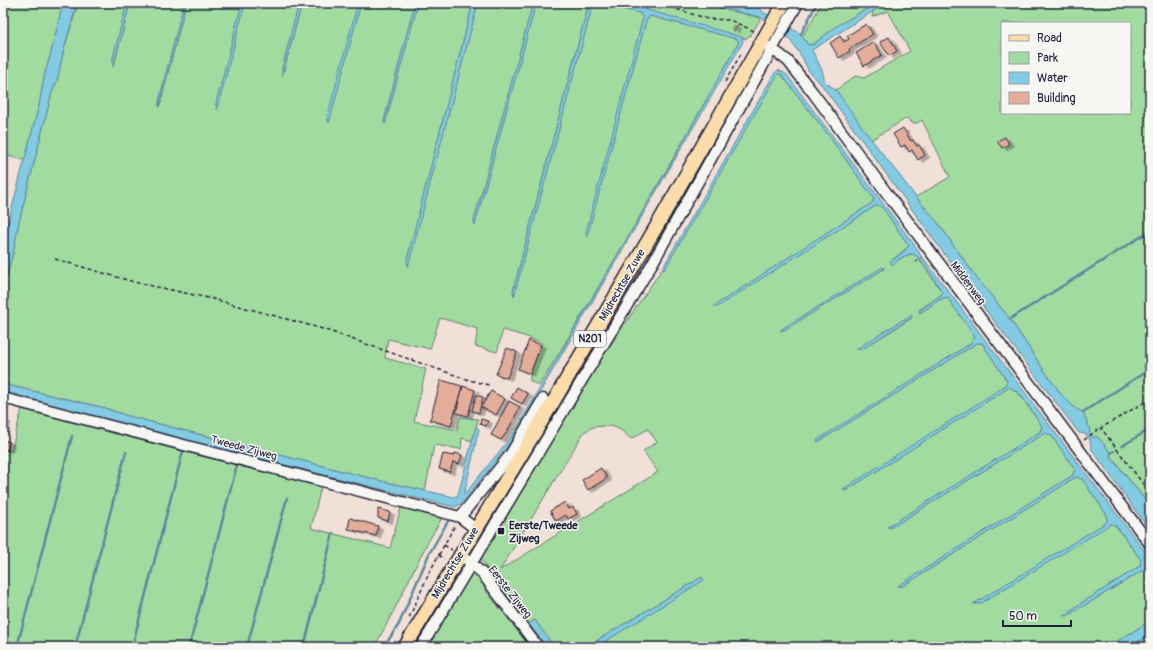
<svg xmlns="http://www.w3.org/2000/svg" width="1153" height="650" viewBox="0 0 1153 650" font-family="Pangolin,sans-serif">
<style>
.green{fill:#a2dba0;stroke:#627e6e;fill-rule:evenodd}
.water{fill:#82cbe2;stroke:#5c879f}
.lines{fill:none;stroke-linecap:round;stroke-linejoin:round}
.stream{stroke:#5c879f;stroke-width:2.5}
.building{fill:#e3ad99;stroke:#22223b;filter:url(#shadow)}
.minor-casing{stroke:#22223b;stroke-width:13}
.major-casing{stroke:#22223b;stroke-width:16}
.path{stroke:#22223b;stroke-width:1.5;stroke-dasharray:4 3;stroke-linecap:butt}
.minor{stroke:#f6f6f2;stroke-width:10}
.major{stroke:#fbddab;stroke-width:13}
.poi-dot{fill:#22223b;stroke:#f6f6f2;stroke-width:1.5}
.labels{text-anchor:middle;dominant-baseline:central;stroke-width:3;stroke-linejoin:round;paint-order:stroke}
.shield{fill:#f6f6f2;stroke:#626272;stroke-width:1}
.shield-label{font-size:10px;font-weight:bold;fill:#22223b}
.street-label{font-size:11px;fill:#22223b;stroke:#f6f6f2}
.poi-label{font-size:11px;font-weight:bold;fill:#22223b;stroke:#f6f6f2;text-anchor:start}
</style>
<defs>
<filter id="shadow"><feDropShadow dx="4.5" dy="2.5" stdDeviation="0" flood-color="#0004"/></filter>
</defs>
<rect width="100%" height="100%" fill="#f0e0d7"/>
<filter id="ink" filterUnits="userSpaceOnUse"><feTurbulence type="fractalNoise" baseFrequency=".025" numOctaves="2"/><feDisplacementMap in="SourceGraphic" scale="8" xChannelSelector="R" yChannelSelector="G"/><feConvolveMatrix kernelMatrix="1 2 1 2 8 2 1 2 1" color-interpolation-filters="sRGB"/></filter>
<g filter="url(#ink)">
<path class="green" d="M3 3H63L51 53 45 73 39 105 25 160 3 155Z
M78 3H127L113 58 114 65 130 3H184L159 101 160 105 186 3H242L216 104 217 109 245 3H299L282 69 283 74 302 3H358L328 117 329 122 361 3H415L384 121 385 124 418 3H473L411 244 407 260 408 265 478 3H533L474 221 475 224 536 3H585L588 6 513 291 514 295 592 7 599 3 640 13 643 18 587 232V235L646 21 650 16 738 39 739 42C674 158 608 273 539 386L530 381V374L542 343 527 337 503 330 497 352 475 346 478 329 440 318 430 349 388 339 385 358 426 369 414 421 457 430 460 417 478 419 473 441 462 438 461 449 434 445 425 491 377 480 128 416 105 408 3 384V289L13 253 19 222 52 92 57 81 63 53Z
M622 3H699L761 18 750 36H748L746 39Z
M822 3H877L835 27 814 44 808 45 802 37Z
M886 3H1150V506L1110 455 1111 453 1097 436 1093 438 1089 433 1076 409 1061 394 1041 366 1010 319 976 277 938 223 916 197 950 177 922 120 917 123H912L907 118 871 140 842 101 836 90 847 82 855 76 864 78 910 51 888 11 872 17 873 11ZM1002 23H1130V113H1002Z
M778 73 781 74 829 136 874 199 872 203 715 306H717L877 205 882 207 909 246 890 262 892 264C900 260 907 252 916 255L942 292 941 295 919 310 920 313 939 300 947 297 975 337 970 344 817 441 818 442 977 343H982L1007 381 1005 386 845 491 1010 387 1019 394 1042 426 1040 432 888 527H892L1045 433 1051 435 1075 469 1073 475 899 586H903L1076 477 1082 479 1107 515V522L975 604 981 603 1111 523 1116 526 1141 560 1140 566 1063 615 1067 616 1145 569 1150 570V621L1108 647H596L703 580 702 577 586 647H554L535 620 529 624 482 561 479 555 525 484 599 362 662 269 664 270ZM883 267 884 269 784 330H781ZM911 315 912 318 862 349H857ZM604 426C618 426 621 430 631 439L648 429 657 442 643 451 658 472 500 570 584 432 593 427Z
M22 409 321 487 311 528 390 548 401 507 442 518C416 560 399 605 374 647H3V450L11 451Z
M470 572H475L486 583 484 588 530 647H423Z
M1150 635V647H1129Z"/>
<path class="water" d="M63 3H77L63 53 57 81 52 92 19 222 13 253 3 289V242L39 105 45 73 51 53Z
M127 3H130L113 67V58Z
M184 3H186L159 107V101Z
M242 3H245L217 110 216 104Z
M299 3H302L282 76V69Z
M358 3H361L329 123 327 118Z
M415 3H418L385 124 384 121Z
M473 3H478L408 267 407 260 411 244Z
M533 3H536L475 225 474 221Z
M585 3H622L630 5 742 37 743 42 511 442 461 504 455 507 274 463 3 393V384L105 408 128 416 377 480 454 497 458 495 476 426 479 429 464 495 512 436 670 165 739 42 737 39 650 16 646 21 587 237 586 232 643 18 640 13 599 4 592 7 514 296 513 291 588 7Z
M699 3H742L759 7 763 12 801 34 808 45 814 44 835 27 877 3H886L812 50 822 70 825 82 836 90 865 131 916 197 938 223 976 277 1010 319 1041 366 1061 394 1076 409 1083 412 1090 430 1089 433 1093 438 1097 436 1111 453 1110 456 1150 506V531L1091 448 1090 440 1086 434 1079 433 969 288 821 84 808 70 802 57 785 33 760 17Z
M778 70 786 74 918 250 922 259H924L1150 558V570L1145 569 1067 616 1063 615 1140 566 1141 560 1116 526 1111 524 981 603 973 604 1107 522V515L1082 479 1076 477 903 586H898L1073 475 1075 469 1051 435 1045 433 892 527H887L1040 432 1042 426 1020 394 1010 387 845 491 843 489 1005 386 1007 381 982 343H977L818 442 817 440 970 344 975 337 947 297 939 300 920 313 919 311 941 295 942 292C937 284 920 253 911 254 904 255 897 261 892 265L890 262 902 253 909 246 882 207 877 205 717 307 714 306 872 203 874 199 829 136 781 74H778L664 270 662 269 774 74Z
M883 267 884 269 784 330H780Z
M911 315 912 317 862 349H856Z
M702 577 704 580 596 647H586Z
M535 620 554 647H547L529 624Z
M1150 621V635L1129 647H1108Z"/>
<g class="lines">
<path class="stream" d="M759 7 762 3
M801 34 817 3
M1010 319 1150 231
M1083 412 1150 369
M1122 446 1150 429
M1111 453 1114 451
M3 482 6 471
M17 647 72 436
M75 647 126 452
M132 647 183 451
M189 647 237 465
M247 647 287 498
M304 647 333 533
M384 647 399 624 429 554 448 521"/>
</g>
<path class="building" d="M866 24 873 34 849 49 850 51 839 58 830 43 840 36 844 42 849 39 847 36Z
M734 25 737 26 735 31 732 29Z
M889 37 897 51 889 56 880 42Z
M874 42 882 55 864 66 856 53Z
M903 128 911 141 913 140 917 146 919 145 925 155 918 160 912 150 909 152 905 145 901 147 893 134Z
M1005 137 1009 144 1002 148 997 141Z
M529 340 541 345 530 374 518 369Z
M507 348 517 352 507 378 496 374Z
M441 380 462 386 451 426 430 420Z
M463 386 475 390 468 416 456 413Z
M517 387 528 394 522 404 511 398Z
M491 391 505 399 496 415 481 407Z
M476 395 483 397 479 413 472 411Z
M509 401 520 407 507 432 501 440 491 435Z
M3 419 6 420 4 432H3Z
M481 419 488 421 486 426 480 424Z
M4 440 10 442 8 450 3 449Z
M455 453 462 455 459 464 453 462 450 472 439 469 443 454 454 456Z
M601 468 607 478 588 490 582 480Z
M565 502 569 509 573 507 577 514 568 519 566 515 556 521 550 511Z
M378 509 390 512 388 521 378 518Z
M350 518 378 526 376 536 348 529Z"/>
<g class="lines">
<g class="minor-casing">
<path id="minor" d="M768 47 779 54 788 61 814 94 894 203 1150 544
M3 398 460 517 476 529
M460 517 510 455 543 399
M467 560 481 572 538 647
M421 647 652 264 798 3"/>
</g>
<g class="major-casing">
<path id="major" d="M405 647 552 404 658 224 784 3"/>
</g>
<path class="path" d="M657 3 708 19 730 20 756 32
M725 82 742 52
M55 259 134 282 213 299 323 329 469 380 489 385
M916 262 922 257
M1145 402 1101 428 1150 493
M1084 440 1100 428
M444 545 452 550
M438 555 444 559
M409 618 429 573 455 525"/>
<use href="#minor" class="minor"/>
<use href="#major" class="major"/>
</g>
</g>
<rect class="poi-dot" x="497" y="527" width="8" height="8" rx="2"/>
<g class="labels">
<rect class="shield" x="574" y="331" width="32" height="16" rx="3"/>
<g class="shield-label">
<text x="590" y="339">N201</text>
</g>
<g class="street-label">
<text transform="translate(968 283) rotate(53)">Middenweg</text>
<text transform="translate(622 285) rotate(-60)">Mijdrechtse Zuwe</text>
<text transform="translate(244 448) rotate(15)">Tweede Zijweg</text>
<text transform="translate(455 563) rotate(-59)">Mijdrechtse Zuwe</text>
<text transform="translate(510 592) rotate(52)">Eerste Zijweg</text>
</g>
<g class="poi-label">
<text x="509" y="525">Eerste/Tweede<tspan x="509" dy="13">Zijweg</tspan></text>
</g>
</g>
<rect width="1153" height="650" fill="none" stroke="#f6f6f2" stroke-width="16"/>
<rect x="8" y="8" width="1137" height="634" fill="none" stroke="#22223b" stroke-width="1.5" filter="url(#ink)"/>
<rect x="1001" y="22" width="130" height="92" fill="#f6f6f2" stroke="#a1a1a9"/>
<rect x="1009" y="35" width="20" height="6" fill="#fbddab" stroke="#a1a1a9"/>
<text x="1037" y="42" font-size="12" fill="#22223b">Road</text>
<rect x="1009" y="52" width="20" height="12" fill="#a2dba0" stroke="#a1a1a9"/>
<text x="1037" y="62" font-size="12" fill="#22223b">Park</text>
<rect x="1009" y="72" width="20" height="12" fill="#82cbe2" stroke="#a1a1a9"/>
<text x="1037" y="82" font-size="12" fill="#22223b">Water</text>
<rect x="1009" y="92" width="20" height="12" fill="#e3ad99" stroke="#a1a1a9"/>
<text x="1037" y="102" font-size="12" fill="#22223b">Building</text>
<path d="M1003 620v6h68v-6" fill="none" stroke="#22223b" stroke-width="2"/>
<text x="1009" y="620" font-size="12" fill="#22223b" stroke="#f6f6f2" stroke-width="3" paint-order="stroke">50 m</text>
</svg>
